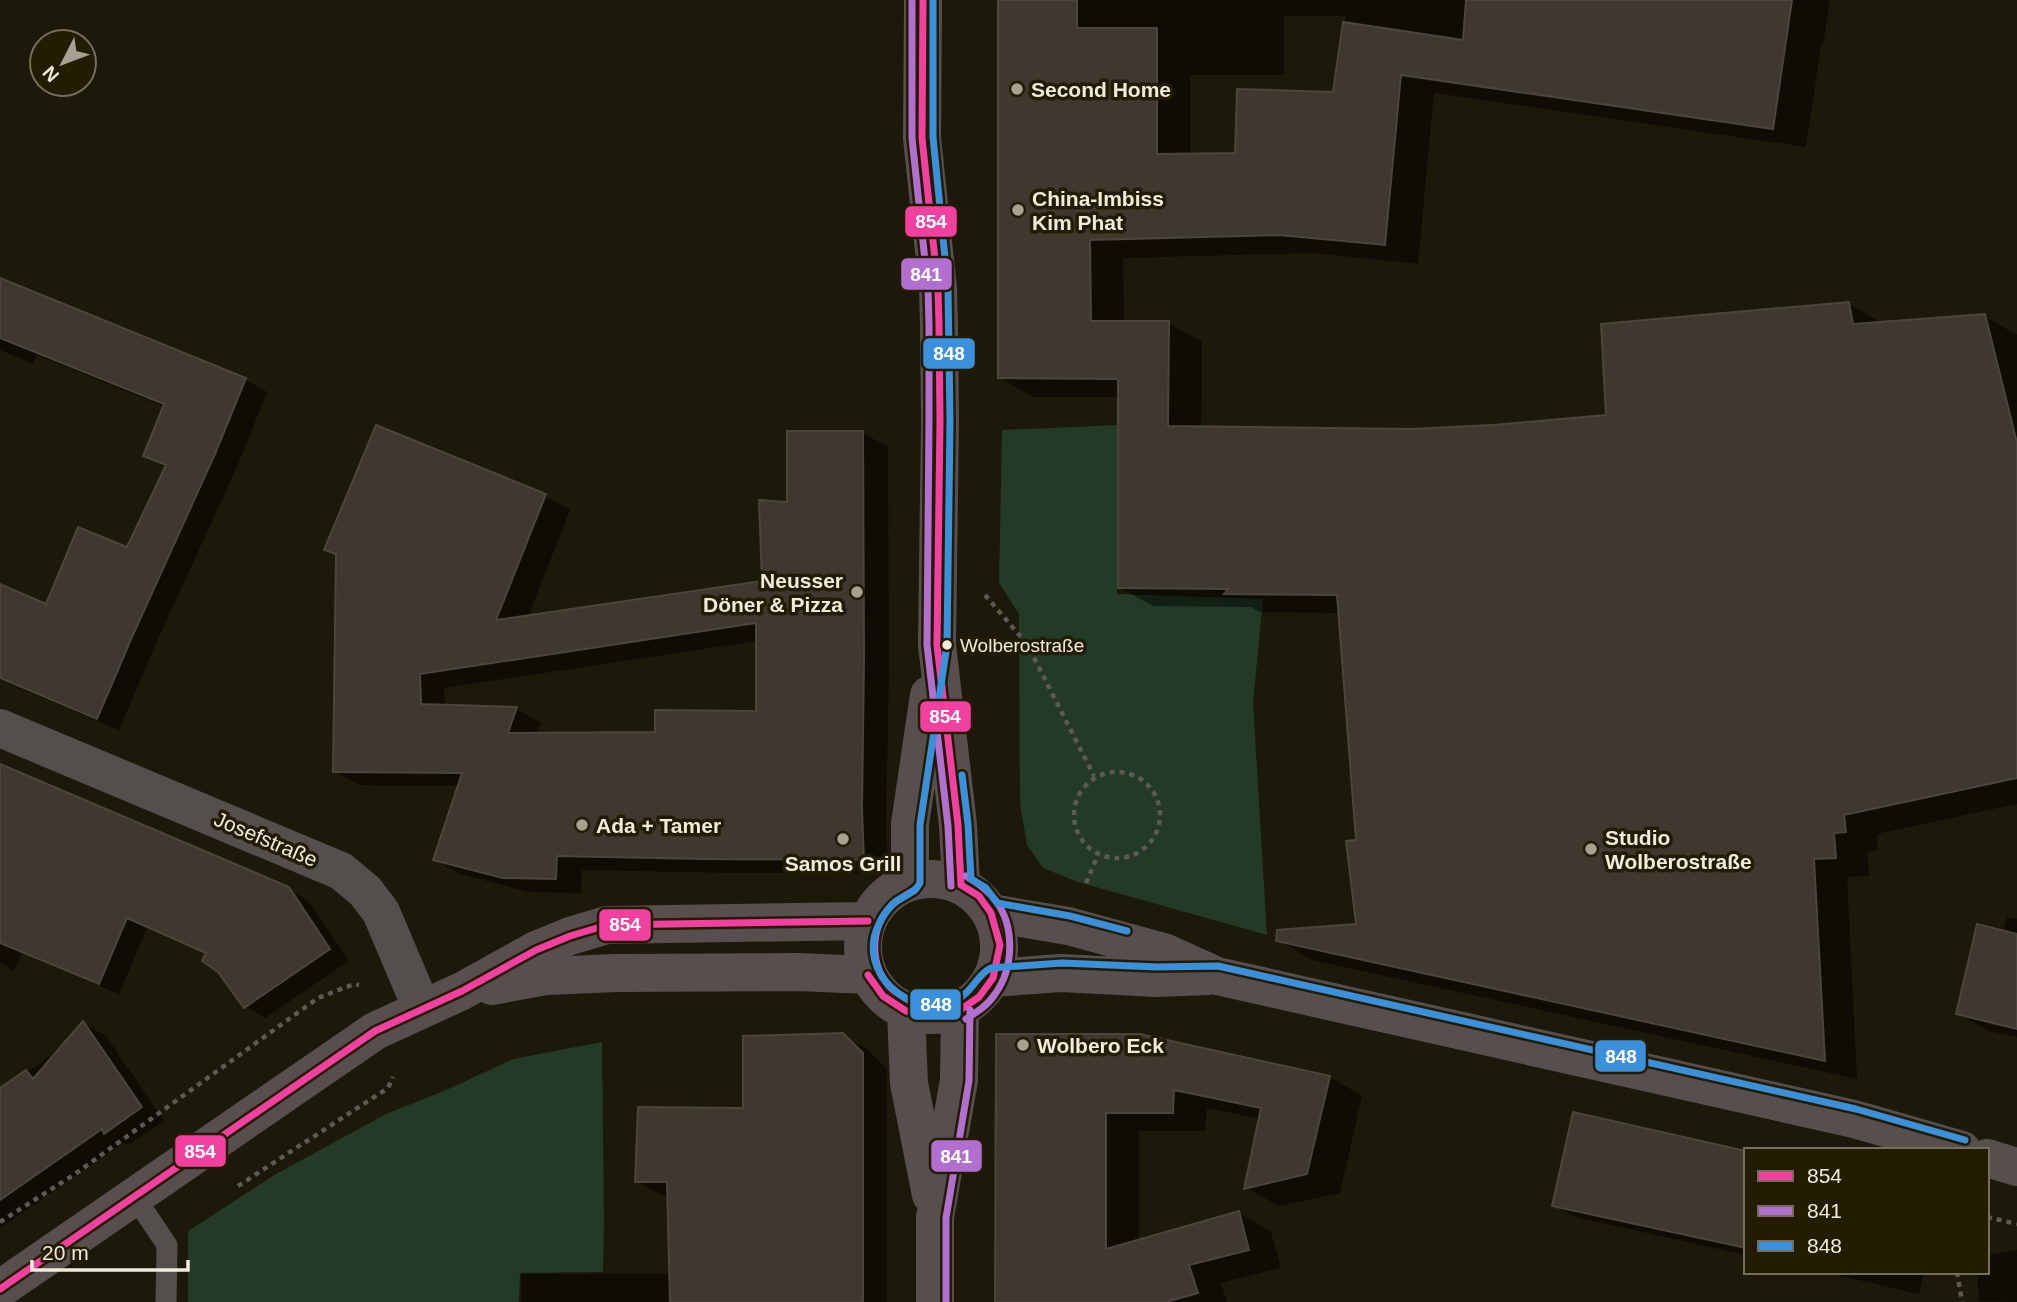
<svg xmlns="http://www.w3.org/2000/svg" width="2017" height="1302" viewBox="0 0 2017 1302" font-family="Arial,sans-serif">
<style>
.green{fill:#233a27}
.shadow{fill:#0007;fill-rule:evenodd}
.building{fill:#3e382f;stroke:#4c453b;stroke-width:2;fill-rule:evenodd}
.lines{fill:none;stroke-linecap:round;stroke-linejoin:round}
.path{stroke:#5d5955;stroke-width:4.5;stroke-dasharray:5 5;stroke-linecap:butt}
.lane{stroke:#544e4d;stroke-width:21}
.street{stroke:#544e4d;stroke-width:38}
.secondary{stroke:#574f4d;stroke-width:38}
.bus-1-casing{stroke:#231c03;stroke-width:12}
.bus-2-casing{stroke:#231c03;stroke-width:12}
.bus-3-casing{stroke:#231c03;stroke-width:12}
.bus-1{stroke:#f240a1;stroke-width:7}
.bus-2{stroke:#b36fd0;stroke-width:7}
.bus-3{stroke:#3a90db;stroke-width:7}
.poi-dot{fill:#a6a192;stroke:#231c03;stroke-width:2.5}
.bus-dot{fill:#f0ebdc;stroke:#231c03;stroke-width:2.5}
.labels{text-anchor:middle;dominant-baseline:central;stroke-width:7;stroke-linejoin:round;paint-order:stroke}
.bus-label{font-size:19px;fill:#f0ebdc;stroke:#231c03;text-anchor:start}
.poi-label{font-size:21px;font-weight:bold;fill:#f0ebdc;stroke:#231c03;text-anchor:start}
.street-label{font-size:21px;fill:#f0ebdc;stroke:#231c03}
.line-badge{stroke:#231c03;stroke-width:2.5}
.badge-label{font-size:19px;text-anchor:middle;font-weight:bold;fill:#fff}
</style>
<rect width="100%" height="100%" fill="#1c180a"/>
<path class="green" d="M1118 425 1117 594 1263 599 1253 703 1267 935 1078 882 1043 868 1027 845 1020 804 1019 614 999 583 1002 430Z
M602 1042 604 1221 603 1272 520 1273 519 1302H188V1231L276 1174 386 1114 444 1091 513 1059Z"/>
<path class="shadow" d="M1000 0H1830L1823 45H1821L1806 147 1434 93 1418 264 1314 253 1123 258 1124 323H1168L1202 342 1201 428 1412 431 1493 427 1607 416 1849 304 1883 324 1984 316 2017 335V804L1877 834 1878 850 1867 852 1869 876 1847 877 1857 1079 1312 960 1278 940 1358 926V841L1340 613 1260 612 1251 607 1153 606 1119 587 1120 397H1033L999 377ZM1284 16H1346L1334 94 1237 154 1190 155V75H1284Z
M0 280 246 380 267 392 237 467 153 650 119 730 0 680V586L47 606 128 549 167 468 145 456 165 407 37 355 33 364 0 350Z
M863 433 888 447 889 675 886 826 889 873H729L582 870 581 893 529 892 460 874 435 859 459 786 359 785 334 771 337 556 326 549 545 496 570 510 528 617 763 583 789 504ZM757 641 758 713 657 734H537L541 723 516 708 445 706 444 688Z
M0 766 288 889 308 901 349 961 265 1018 246 1007 207 954 147 928 119 994 22 953 14 971 0 962Z
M2007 917 2017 919V1037L1988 1031 1958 1013 2003 932Z
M83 1023 106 1036 164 1121 128 1145 123 1143 0 1228V1091L63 1047Z
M842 1035 867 1049 887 1069V1302H521V1274H671L669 1195H661L637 1181 745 1109Z
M1139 1035 1330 1077 1362 1096 1340 1193 1279 1206 1246 1188 1261 1119 1207 1108 1205 1131H1139V1241L1239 1213 1271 1232 1281 1268 1221 1283 1227 1302H997Z
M1746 1153V1255L1575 1217 1554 1205Z
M2017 1250V1302L1979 1301 1977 1272H1987V1255Z
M1823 1272H1924L1919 1294Z"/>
<path class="building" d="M998 0H1077V28H1157V154L1235 153 1237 89 1333 92 1343 22 1463 40 1466 0H1792L1773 129 1401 75 1385 245 1279 235 1090 240 1091 321H1169L1168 426 1412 429 1493 425 1606 415 1601 324 1849 302 1853 324 1985 314 2017 443V778L1844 815 1846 832 1834 833 1836 858 1814 859 1825 1061 1276 941 1277 930 1356 924 1346 841 1356 840 1337 595 1224 594 1228 589 1118 588V379L998 378Z
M0 278 246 378 215 454 132 637 97 719 0 678V584L46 604 78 527 127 547 166 465 143 456 164 404 0 338Z
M376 425 546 494 496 620 762 581 759 500 787 502V431H863L864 659 862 810 864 860 703 859 557 856 556 879 503 878 433 860 462 773 333 772 336 554 324 550ZM756 623V711L655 710V732L508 733 517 707 421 704 420 674Z
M0 764 289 887 330 949 244 1008 218 972 202 961 206 953 127 918 99 984 0 943Z
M1977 924 2017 934V1029L1956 1014Z
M83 1021 142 1107 104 1134 102 1129 0 1200V1088L26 1070 33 1079Z
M843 1033 863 1053V1302H670L667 1182H635L638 1107 743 1108V1036Z
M996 1034H1140L1330 1076 1307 1174 1244 1189 1261 1108 1174 1090 1173 1113H1106V1249L1239 1211 1249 1250 1189 1265 1198 1293 1166 1302H995Z
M1573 1112 1746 1151V1248L1552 1206Z"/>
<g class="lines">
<path class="path" d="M985 595 1027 644 1094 776
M1074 815a43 43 0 1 1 86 0a43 43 0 1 1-86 0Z
M1086 883 1098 855
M238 1186 388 1088 393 1077
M1987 1217 2017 1224
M0 1222 75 1174 318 998 354 984 359 985
M1957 1272 1962 1302"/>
<path class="lane" d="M134 1196 167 1245 166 1302"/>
<path class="street" d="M0 728 341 871 365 891 381 912 422 1009"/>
<path class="secondary" d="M923 0 922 138 938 288 939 325 940 421 937 645 958 825 961 885
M863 947a68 68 0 1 1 136 0a68 68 0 1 1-136 0Z
M910 881V824L929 695
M991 913 1068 926 1164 952 1217 976 1854 1119 1962 1150
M993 978 1061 973 1157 978 1208 976
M492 986 546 976 616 973 798 972 868 975
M906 1011 909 1083 931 1195
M1987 1158 2017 1167
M0 1289 375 1031 462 991 536 950 570 936 607 925 868 921
M935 1302V1217L959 1080 960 1010"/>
<g class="bus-1-casing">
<path id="bus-1" d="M923 0 922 138 938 288 939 325 940 421 937 645 958 825 961 885
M868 975 883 996 906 1011 932 1016 960 1010 979 997 993 978 1000 945 991 913 979 896 961 885
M0 1289 375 1031 462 991 536 950 570 936 607 925 868 921"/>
</g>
<g class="bus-2-casing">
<path id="bus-2" d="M912 0V138L928 289 929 325V421L927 645 948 826 951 886
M912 1002C904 997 895 993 889 986 869 963 870 927 892 905 898 899 908 894 915 890
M966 1019C977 1012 988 1005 995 994 1014 968 1015 927 996 901 988 890 978 883 966 876
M946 1302V1218L969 1081 970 1010"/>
</g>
<g class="bus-3-casing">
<path id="bus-3" d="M933 0V137L948 288 950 421 947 645 920 825V883C915 893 904 896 895 902 889 907 882 917 879 924 855 971 910 1021 956 1000 972 993 977 974 991 968L1062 963 1157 967 1218 966 1856 1109 1965 1140
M962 775 968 824 971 879 986 888 997 903 1070 916 1127 931"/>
</g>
<use href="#bus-1" class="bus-1"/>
<use href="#bus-2" class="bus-2"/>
<use href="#bus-3" class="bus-3"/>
</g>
<g class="poi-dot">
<circle cx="1017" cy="89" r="7"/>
<circle cx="1018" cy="210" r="7"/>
<circle cx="857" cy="592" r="7"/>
<circle cx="582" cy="825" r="7"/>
<circle cx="843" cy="839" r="7"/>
<circle cx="1591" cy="849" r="7"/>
<circle cx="1023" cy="1045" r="7"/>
</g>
<circle class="bus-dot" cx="947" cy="645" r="6"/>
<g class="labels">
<g class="bus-label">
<text x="960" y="645">Wolberostraße</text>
</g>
<g class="poi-label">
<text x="1031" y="89">Second Home</text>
<text x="1032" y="198">China-Imbiss<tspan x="1032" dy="24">Kim Phat</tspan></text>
<text x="843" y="580" text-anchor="end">Neusser<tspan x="843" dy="24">Döner &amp; Pizza</tspan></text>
<text x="596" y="825">Ada + Tamer</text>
<text x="1605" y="837">Studio<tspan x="1605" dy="24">Wolberostraße</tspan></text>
<text x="843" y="863" text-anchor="middle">Samos Grill</text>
<text x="1037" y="1045">Wolbero Eck</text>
</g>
<g class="street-label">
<text transform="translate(266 839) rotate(23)">Josefstraße</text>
</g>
</g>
<g class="line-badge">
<rect x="904" y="205" width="54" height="33" rx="7" fill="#f240a1"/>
<rect x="900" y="257" width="53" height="34" rx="7" fill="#b36fd0"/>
<rect x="922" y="337" width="54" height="33" rx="7" fill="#3a90db"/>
<rect x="919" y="700" width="53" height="33" rx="7" fill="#f240a1"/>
<rect x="598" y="908" width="54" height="34" rx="7" fill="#f240a1"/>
<rect x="909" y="988" width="53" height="33" rx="7" fill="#3a90db"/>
<rect x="1594" y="1039" width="53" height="34" rx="7" fill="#3a90db"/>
<rect x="174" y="1134" width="53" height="34" rx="7" fill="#f240a1"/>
<rect x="930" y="1139" width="53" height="34" rx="7" fill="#b36fd0"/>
</g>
<g class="badge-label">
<text x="931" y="228">854</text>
<text x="926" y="281">841</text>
<text x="949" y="360">848</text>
<text x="945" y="723">854</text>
<text x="625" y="931">854</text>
<text x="936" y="1011">848</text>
<text x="1621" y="1063">848</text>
<text x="200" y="1158">854</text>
<text x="956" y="1163">841</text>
</g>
<rect x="1744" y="1148" width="245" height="126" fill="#231c03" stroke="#756f5a" stroke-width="2"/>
<rect x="1758" y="1171" width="35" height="10" fill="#f240a1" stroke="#756f5a" stroke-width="2"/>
<text x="1807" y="1183" font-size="21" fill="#f0ebdc">854</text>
<rect x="1758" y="1206" width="35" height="10" fill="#b36fd0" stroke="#756f5a" stroke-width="2"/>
<text x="1807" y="1218" font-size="21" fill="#f0ebdc">841</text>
<rect x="1758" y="1241" width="35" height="10" fill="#3a90db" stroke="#756f5a" stroke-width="2"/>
<text x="1807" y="1253" font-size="21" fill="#f0ebdc">848</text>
<g transform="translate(63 63) rotate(228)"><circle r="33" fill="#231c03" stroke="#756f5a" stroke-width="2"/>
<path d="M0-5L12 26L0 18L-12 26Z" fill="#a6a192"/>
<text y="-10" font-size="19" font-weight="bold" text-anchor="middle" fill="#f0ebdc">N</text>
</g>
<path d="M32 1260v10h156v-10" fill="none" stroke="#f0ebdc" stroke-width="3.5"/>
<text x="42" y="1260" font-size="21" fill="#f0ebdc" stroke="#231c03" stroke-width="5" paint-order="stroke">20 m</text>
</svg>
